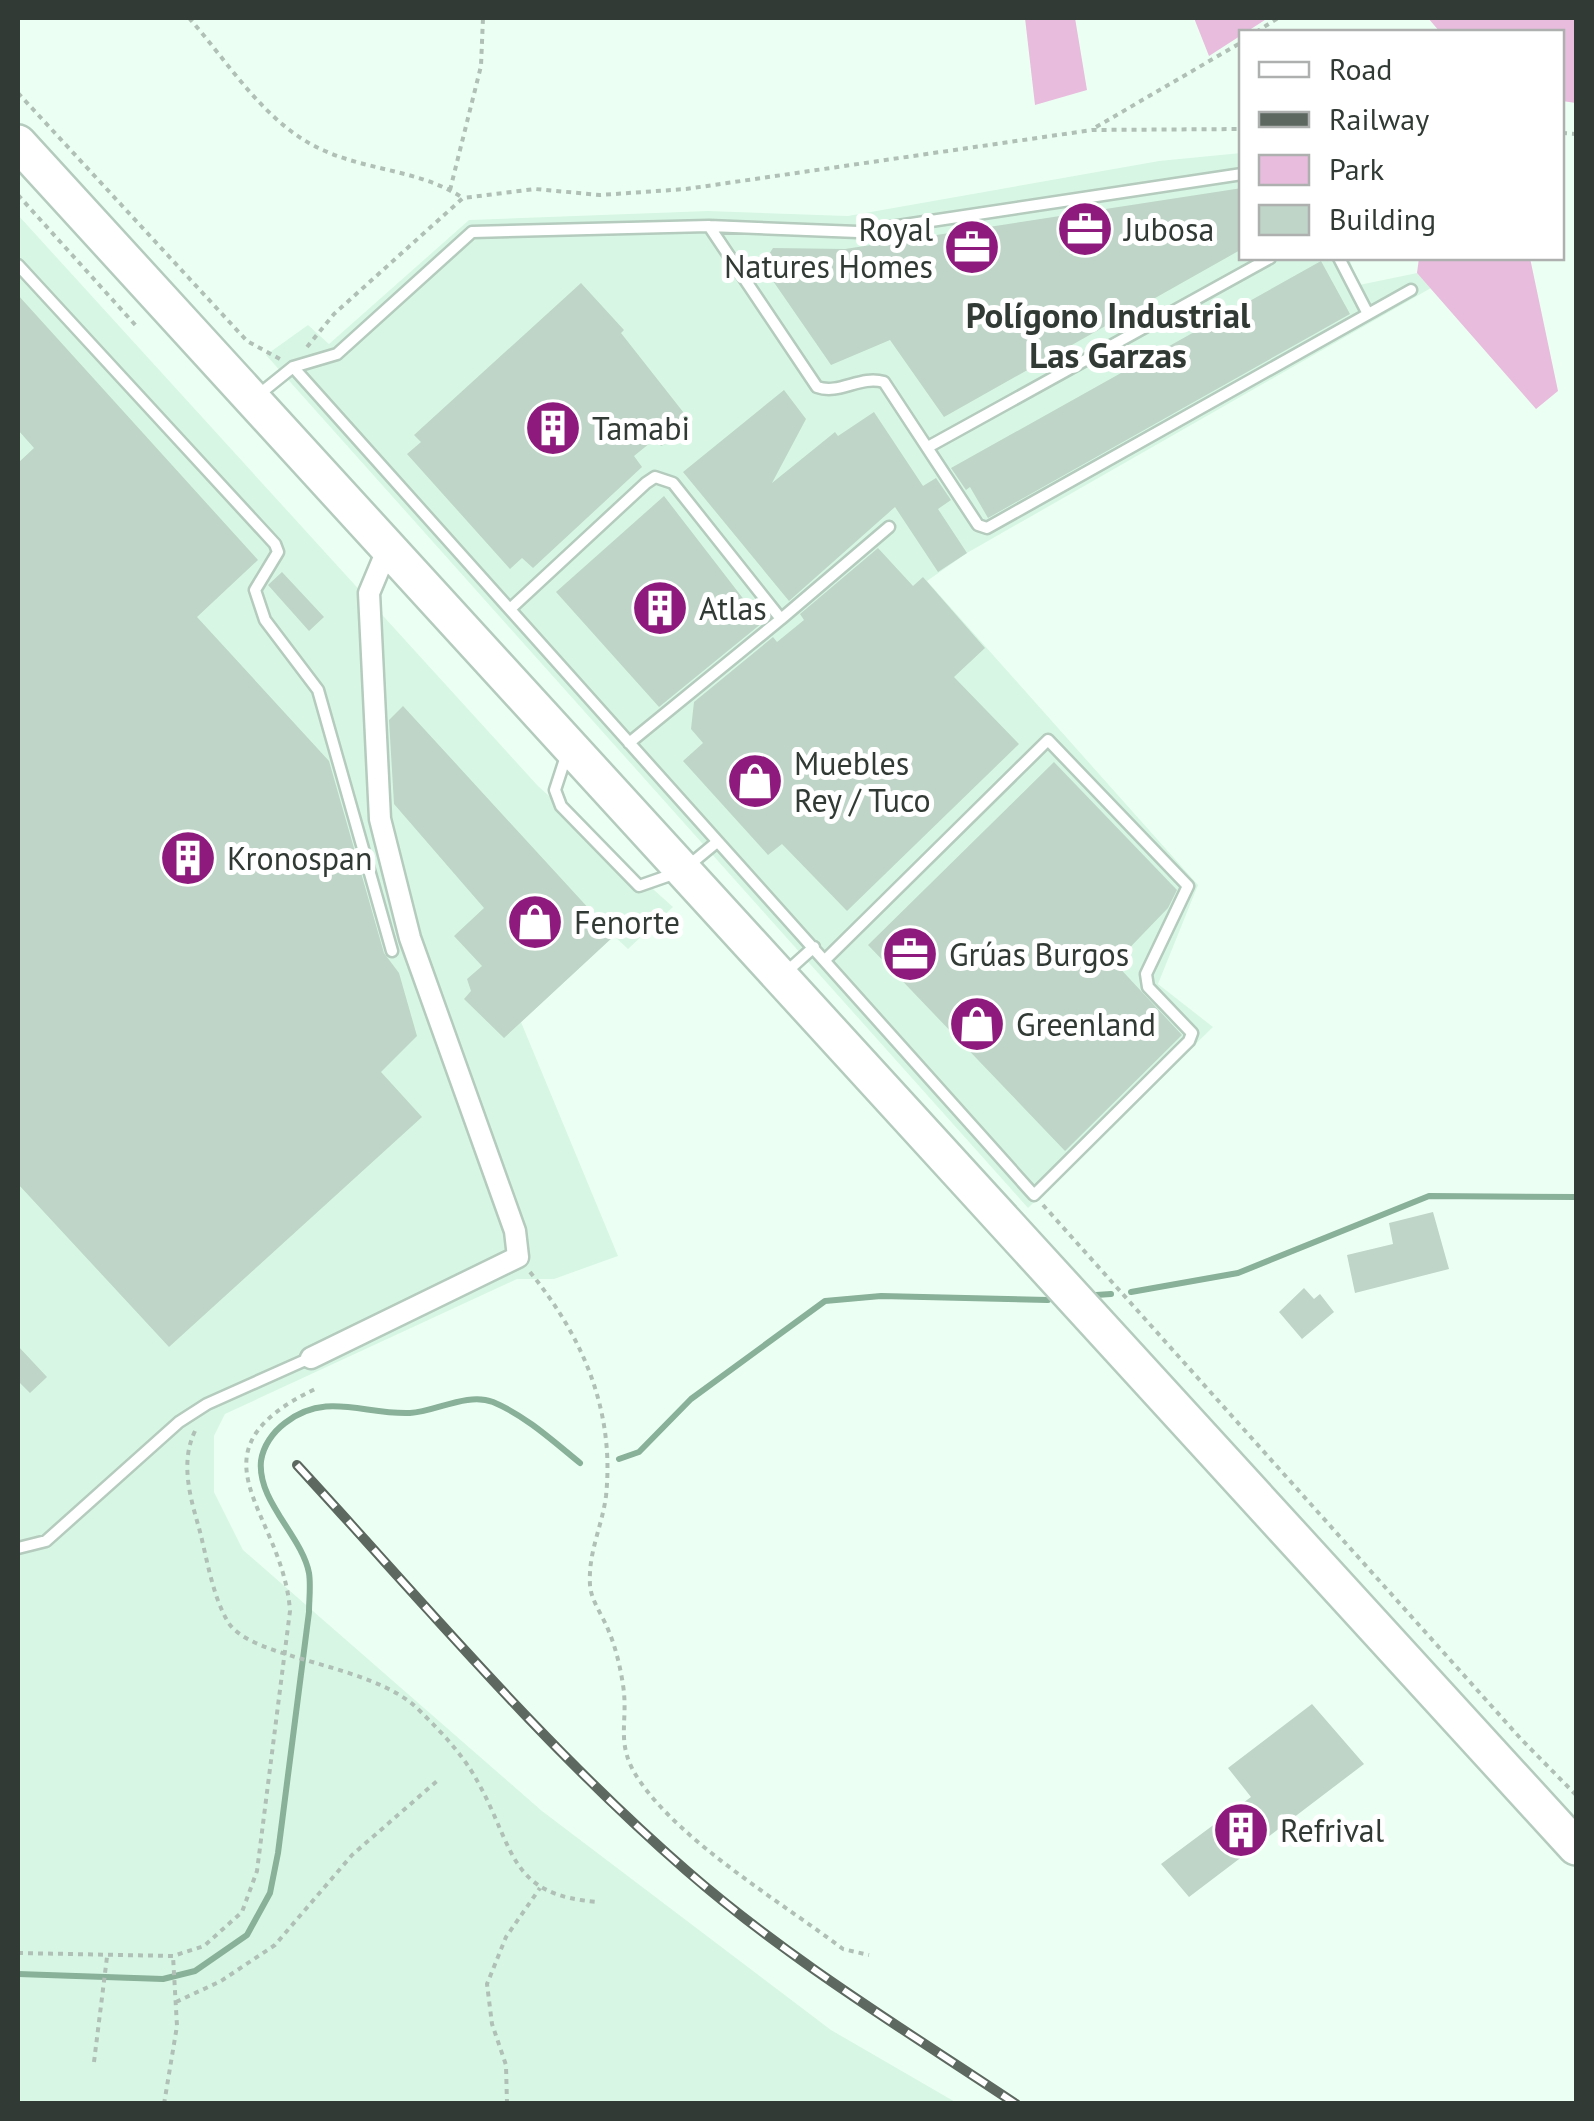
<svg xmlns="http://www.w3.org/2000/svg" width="1594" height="2121" viewBox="0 0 1594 2121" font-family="'PT Sans',sans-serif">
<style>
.built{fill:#d7f7e4}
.green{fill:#e8bcdd}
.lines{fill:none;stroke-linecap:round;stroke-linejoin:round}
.stream{stroke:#89b099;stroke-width:6}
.building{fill:#bed5c7}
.service-casing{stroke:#b4cbbd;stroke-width:15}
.minor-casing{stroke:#b4cbbd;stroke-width:25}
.trunk-casing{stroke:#b4cbbd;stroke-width:40}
.path{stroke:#b0c0b6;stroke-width:4;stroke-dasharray:5 5;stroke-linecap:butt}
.service{stroke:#fff;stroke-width:10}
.minor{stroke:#fff;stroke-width:20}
.trunk{stroke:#fff;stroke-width:35}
.rail-casing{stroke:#5c6860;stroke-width:10}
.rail{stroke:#fff;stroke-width:6;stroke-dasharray:19;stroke-linecap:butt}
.labels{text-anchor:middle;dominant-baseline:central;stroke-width:10;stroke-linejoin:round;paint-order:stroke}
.poi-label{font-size:32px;fill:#313a34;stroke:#fff;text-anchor:start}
.neighbourhood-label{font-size:35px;font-weight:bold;fill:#313a34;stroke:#fff}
</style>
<rect width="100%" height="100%" fill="#ecfff3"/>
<path class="built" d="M1241 153 1242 258H1349L1359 285 1417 273 1431 288 967 553 927 581 1198 885 1158 984 1213 1027 1028 1208 266 355 308 325 329 344 469 220 708 211 848 216 1159 161Z
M18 215 538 786 673 907 628 949 614 936 521 1022 618 1256 554 1279H517L225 1414 214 1436V1492L243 1550 542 1811 831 2030 957 2103H18Z"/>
<path class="green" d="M1025 18H1075L1087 90 1035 105Z
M1194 18H1268L1209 56Z
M1428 18H1576V103L1562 101V32H1440Z
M1419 258H1530L1558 391 1536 409 1417 273Z"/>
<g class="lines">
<path class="stream" d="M1131 1292 1238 1273 1429 1196 1576 1197
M1096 1295 1111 1294
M619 1459 639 1452 691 1399 825 1301 881 1296 1048 1300
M18 1974 163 1979 195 1971 247 1935 270 1893 278 1853 309 1612C309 1600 311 1585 309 1573 302 1536 257 1501 261 1461 263 1446 273 1432 285 1423 326 1391 364 1415 410 1413 435 1412 467 1392 493 1402 526 1416 553 1441 580 1463"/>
</g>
<path class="building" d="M1242 188V249L944 417 890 340 831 365 762 265 773 248 845 249Z
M1321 261 1350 314 988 518 970 487 966 490 951 468Z
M581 283 624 330 621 333 691 422 668 443 661 446 655 439 634 456 642 467 533 568 522 558 510 569 407 454 421 442 414 435Z
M18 295 258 560 197 617 329 761 384 953 399 973 417 1036 381 1072 422 1117 169 1347 18 1184V463L34 448 18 430Z
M784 390 806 419 772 483 835 432 838 436 874 412 923 486 936 478 951 500 938 509 967 553 938 572 895 507 789 601 683 472Z
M664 496 762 623 659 707 556 592Z
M878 548 913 586 923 577 985 648 954 677 1019 744 847 911 782 844 768 855 683 761 703 743 691 729 694 702 773 637 777 642 804 620 800 614Z
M282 572 324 617 309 631 268 585Z
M403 706 614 936 504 1038 464 999 471 991 467 979 482 966 454 936 484 908 394 804 389 720Z
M1054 762 1177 890 1168 908 1115 963 1182 1035 1065 1151 868 945Z
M1433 1212 1449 1269 1355 1293 1347 1255 1393 1244 1389 1223Z
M1304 1288 1314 1299 1320 1294 1334 1312 1302 1339 1279 1312Z
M18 1346 47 1377 30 1393 18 1381Z
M1312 1704 1364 1764 1189 1897 1161 1864 1251 1797 1228 1768Z"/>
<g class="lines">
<g class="service-casing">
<path id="service" d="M709 226 817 387C840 395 860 375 884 382L978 525 987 528 1411 290
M1339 258 1368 314
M18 265 275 544 278 552 255 590 265 620 318 690 392 951
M293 367 1034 1195 1189 1041 1192 1033 1148 987 1146 974 1188 886 1048 740 825 960
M257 396 293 367 337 354 472 232 709 226 858 232 1242 174
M928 447 1270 258
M510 609 646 483 655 477 673 483 781 619 629 743
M781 619 889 527
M567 753 555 790 561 806 639 886 682 871 717 842
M784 974 814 947
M18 1548 46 1541 179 1422 207 1404 310 1358"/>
</g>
<g class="minor-casing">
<path id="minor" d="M311 1358 518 1257 515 1231 410 938 380 819 369 593 387 550"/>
</g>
<g class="trunk-casing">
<path id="trunk" d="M18 143 1576 1847"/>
</g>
<path class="path" d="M189 18C230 64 266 126 325 151 370 171 420 170 463 198
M1256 32 1278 18
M18 93 247 341 280 359
M1096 127 1242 42
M1562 133 1576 134
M450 190 481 66 483 18
M18 195 138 328
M307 347 334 314 463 198 535 189 600 195 686 189 1092 130 1242 129
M1043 1205 1521 1739 1576 1795
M530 1272C582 1336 615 1410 606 1496 602 1527 588 1552 590 1585 591 1600 601 1613 607 1627 615 1645 620 1665 623 1685 629 1723 614 1743 639 1780 682 1843 781 1902 843 1949L869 1955
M195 1431C180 1462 190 1497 199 1528 207 1558 212 1595 228 1622 251 1660 371 1663 418 1709 442 1733 464 1755 480 1786 515 1851 510 1896 599 1902
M18 1953 173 1956 204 1946 242 1912 257 1871 290 1611C283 1510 181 1454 315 1389
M176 2002 221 1981 275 1945 352 1855 437 1781
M94 2062 107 1957
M164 2104 177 2026 173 1956
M507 2104 506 2065 492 2024 487 1984 506 1937 540 1888"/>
<use href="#service" class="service"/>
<use href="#minor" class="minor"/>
<use href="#trunk" class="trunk"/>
<g class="rail-casing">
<path id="rail" d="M297 1465C423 1602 546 1749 687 1871 788 1959 905 2030 1016 2104"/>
</g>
<use href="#rail" class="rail"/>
</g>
<defs>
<g id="office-disc" transform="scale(2.875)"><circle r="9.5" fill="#8d1a7c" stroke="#fff"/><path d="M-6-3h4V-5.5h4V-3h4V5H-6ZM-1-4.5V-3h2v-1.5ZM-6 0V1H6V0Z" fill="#fff"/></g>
<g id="building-disc" transform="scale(2.875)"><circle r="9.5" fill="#8d1a7c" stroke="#fff"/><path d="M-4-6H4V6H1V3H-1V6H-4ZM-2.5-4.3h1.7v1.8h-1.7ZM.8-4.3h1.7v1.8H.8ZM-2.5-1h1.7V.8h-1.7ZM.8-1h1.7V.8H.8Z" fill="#fff"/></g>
<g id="shop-disc" transform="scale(2.875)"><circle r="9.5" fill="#8d1a7c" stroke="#fff"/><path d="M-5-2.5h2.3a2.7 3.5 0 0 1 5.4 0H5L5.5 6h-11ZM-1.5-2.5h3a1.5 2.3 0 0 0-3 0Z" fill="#fff"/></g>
</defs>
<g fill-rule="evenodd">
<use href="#office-disc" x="1085" y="229"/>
<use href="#office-disc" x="972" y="247"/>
<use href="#building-disc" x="553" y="428"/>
<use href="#building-disc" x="660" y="608"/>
<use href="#shop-disc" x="755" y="781"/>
<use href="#building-disc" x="188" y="858"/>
<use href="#shop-disc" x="535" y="922"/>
<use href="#office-disc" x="910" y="954"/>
<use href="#shop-disc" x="977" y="1024"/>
<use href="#building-disc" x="1241" y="1830"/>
</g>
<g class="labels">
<g class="poi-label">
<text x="933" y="229" text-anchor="end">Royal<tspan x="933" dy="37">Natures Homes</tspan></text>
<text x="1124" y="229">Jubosa</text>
<text x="592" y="428">Tamabi</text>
<text x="699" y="608">Atlas</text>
<text x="794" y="763">Muebles<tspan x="794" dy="37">Rey / Tuco</tspan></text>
<text x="227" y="858">Kronospan</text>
<text x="574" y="922">Fenorte</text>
<text x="949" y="954">Grúas Burgos</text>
<text x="1016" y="1024">Greenland</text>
<text x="1280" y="1830">Refrival</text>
</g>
<g class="neighbourhood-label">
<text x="1108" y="315">Polígono Industrial<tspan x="1108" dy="40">Las Garzas</tspan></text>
</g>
</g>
<rect width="1594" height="2121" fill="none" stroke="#313a34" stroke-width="40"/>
<rect x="1239" y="30" width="325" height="230" fill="#ffffff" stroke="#adb0ae" stroke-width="2.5"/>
<rect x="1259" y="62" width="50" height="15" fill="#ffffff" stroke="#adb0ae" stroke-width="2.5"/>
<text x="1329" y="80" font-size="30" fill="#313a34">Road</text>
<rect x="1259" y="112" width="50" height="15" fill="#5c6860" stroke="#adb0ae" stroke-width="2.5"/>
<text x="1329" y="130" font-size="30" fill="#313a34">Railway</text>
<rect x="1259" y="155" width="50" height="30" fill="#e8bcdd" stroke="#adb0ae" stroke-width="2.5"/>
<text x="1329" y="180" font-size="30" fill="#313a34">Park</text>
<rect x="1259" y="205" width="50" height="30" fill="#bed5c7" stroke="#adb0ae" stroke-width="2.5"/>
<text x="1329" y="230" font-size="30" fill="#313a34">Building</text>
</svg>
